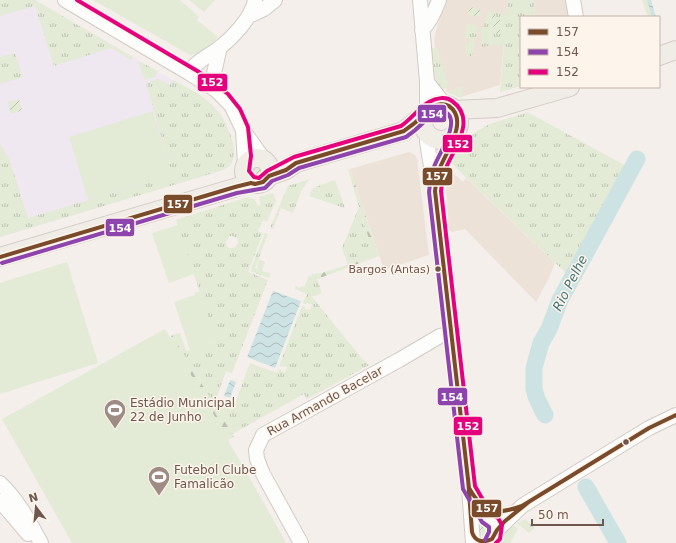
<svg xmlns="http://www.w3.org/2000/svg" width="676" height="543" viewBox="0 0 676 543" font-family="'DejaVu Sans',sans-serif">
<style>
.residential{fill:#ede2d8}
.education{fill:#f0e8f1}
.grass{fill:url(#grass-tufts);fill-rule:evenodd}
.forest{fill:url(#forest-firs)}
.park{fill:#e3ead6}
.garden{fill:url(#garden-furrows)}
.water{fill:url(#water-waves)}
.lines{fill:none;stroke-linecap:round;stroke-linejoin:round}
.river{stroke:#cde3e3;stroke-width:17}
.minor-casing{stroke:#d1cbc5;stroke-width:16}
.major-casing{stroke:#d3cbc7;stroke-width:20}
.minor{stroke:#fdfdfc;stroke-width:14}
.major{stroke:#f0ece6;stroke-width:18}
.bus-1-casing{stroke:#fdf4eb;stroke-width:7}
.bus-2-casing{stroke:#fdf4eb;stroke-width:7}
.bus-3-casing{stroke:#fdf4eb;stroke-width:7}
.bus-1{stroke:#7a4b2a;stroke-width:4}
.bus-2{stroke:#8e44ad;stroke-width:4}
.bus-3{stroke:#e5007d;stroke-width:4}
.bus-dot{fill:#6f574d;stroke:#fdf4eb;stroke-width:1.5}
.labels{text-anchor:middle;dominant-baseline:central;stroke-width:3;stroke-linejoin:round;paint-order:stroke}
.bus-label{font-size:11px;fill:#6f574d;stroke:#fdf4eb;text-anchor:end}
.street-label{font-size:12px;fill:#6f574d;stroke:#fdf4eb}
.poi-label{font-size:12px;fill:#6f574d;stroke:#fdf4eb;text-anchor:start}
.water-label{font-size:13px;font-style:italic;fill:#47757a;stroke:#fdf4eb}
.line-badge{stroke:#fdf4eb;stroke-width:1.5}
.badge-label{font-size:11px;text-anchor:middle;font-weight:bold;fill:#fff}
</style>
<defs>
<pattern id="grass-tufts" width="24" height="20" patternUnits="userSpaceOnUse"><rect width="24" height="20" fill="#e3ead6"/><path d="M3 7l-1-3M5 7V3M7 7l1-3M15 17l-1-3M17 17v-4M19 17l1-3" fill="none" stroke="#bcc0b0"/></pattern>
<pattern id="forest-firs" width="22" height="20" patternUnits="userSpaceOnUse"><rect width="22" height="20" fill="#e3ead6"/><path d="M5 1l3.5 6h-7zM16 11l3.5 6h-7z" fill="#bcc0b0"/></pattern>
<pattern id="garden-furrows" width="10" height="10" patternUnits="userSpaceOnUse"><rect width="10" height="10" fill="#e3ead6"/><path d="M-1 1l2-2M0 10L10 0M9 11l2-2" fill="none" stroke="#bcc0b0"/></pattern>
<pattern id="water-waves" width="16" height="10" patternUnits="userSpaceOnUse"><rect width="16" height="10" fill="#cde3e3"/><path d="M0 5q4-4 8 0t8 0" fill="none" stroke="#abbbba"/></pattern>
</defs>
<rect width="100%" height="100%" fill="#f4efea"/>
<path class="residential" d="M444 0H508L500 85 461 97 463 87 447 92 446 88 443 89 437 82 434 74 432 48H435L434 39Z
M534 0H567L568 17H535Z
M409 152 415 155 417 159 429 255 384 270 350 169Z
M449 170 463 182 466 178 555 263 548 280 536 302 465 229 452 232 449 230 446 190Z"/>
<path class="education" d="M0 0H35L208 101 221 114 227 126 234 148 232 162 228 167 220 171 0 237Z"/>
<path class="grass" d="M0 0H35L133 57 131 60 111 48 54 66 35 6 0 16Z
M508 0H534L535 17H521V86L500 92 504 45 497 47 496 44 482 47V30L488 11 506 15Z
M642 0H647L652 17H648Z
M466 23 478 26 473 53 471 56 467 57 464 44 469 43V38H464Z
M432 48H437L449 87 443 89C432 78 433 62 432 48Z
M15 53 23 77 0 84V57Z
M138 61 158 71 155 77 144 80Z
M158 79 170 85 173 80C186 87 201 94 212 105 224 116 239 145 232 162 230 167 225 169 220 171L0 237V145L5 151 6 156 8 155 28 218 172 175 146 83Z
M463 87 461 98 447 92Z
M527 112 628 167 568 275 452 164C455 148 471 134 486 126 499 119 514 118 527 112Z
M310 179C301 188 298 200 293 213L281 208 273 229 270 228 288 186Z
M335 180 345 208 309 196 313 188Z
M273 193 276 200 267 222 263 220 258 231 263 233 248 272 268 280 232 373 226 371 215 402 233 409 250 363 277 373 279 369H281V371L285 373 287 367 283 366 282 367 279 366 302 306 305 307V309L310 310 312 304 307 303 306 304 303 303 307 294 295 289 296 286 300 288 301 286 304 287 309 276 311 277 312 274 315 275 316 273 319 274 317 279 322 293 312 297 363 360H364L369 365 307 399 304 394 232 434 172 335 180 333 186 351 216 341 176 220 248 197 254 199 258 206 261 205 259 197ZM230 236C235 236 238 238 238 243L234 248H228L226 245V241Z
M359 207 374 256 348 265 342 248Z
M265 233 268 234 255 268 258 269V267H257L259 259 265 262 262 271 271 274 269 278 250 271Z
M525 519 535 528 529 533 517 523Z
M514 526 518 529 510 543H499C502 536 506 527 514 526Z"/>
<path class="forest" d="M350 169 379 256 317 279 319 274 374 256 348 170Z
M172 335 234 437 228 440 170 339Z"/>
<path class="park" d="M93 0H180L199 17 197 20 218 37C209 47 203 54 190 55Z
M189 0H215L204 12Z
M153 111 172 175 88 200 69 137Z
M178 225 194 274 169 283 152 233Z
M67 262 98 363 0 394V283Z
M200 292 216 341 190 350 174 302 195 295 194 293Z
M165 329 274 521 286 543H72L2 419Z"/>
<path class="garden" d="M470 7 481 10 479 17 468 15Z
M493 16H495L500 19V31L498 34 495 33 493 29 494 20 492 18Z
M19 99 22 110 11 114 8 102Z
M250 170a7 7 0 1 1 14 0a7 7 0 1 1-14 0Z
M478 530a6 6 0 1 1 12 0a6 6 0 1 1-12 0Z"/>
<path class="water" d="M647 0H651L656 17H652Z
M273 291 301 301 275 368 247 357Z
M230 380 236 382 230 398 224 396Z"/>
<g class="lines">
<path class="river" d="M545 415 537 399 534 389V368L541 343 549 329 560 300 637 159
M586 487 618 543"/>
<g class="minor-casing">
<path id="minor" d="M65 0 189 73 216 90 231 105 243 130 263 158
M420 0 427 82V111
M573 0 576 17
M249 16 264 9 275 0
M422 30C430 22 435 11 439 0
M189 73C195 62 208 56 218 49 232 38 252 18 255 0
M427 82 445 105
M211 86 220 47
M243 130 245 165
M428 135 427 142 435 191 452 333 469 488 473 543
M436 184 438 171 453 142 455 132
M0 483C18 500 29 521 41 543
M469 488 487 518 495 524V534L490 543
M0 501 28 534
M496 531 522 506 530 501 649 428 676 415
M301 543 263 474 257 459 256 450 263 435 399 360 440 336 452 333"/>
</g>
<g class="major-casing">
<path id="major" d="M659 56 676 50
M423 122a18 18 0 1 1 36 0a18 18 0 1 1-36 0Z
M454 110 497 108 570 87
M244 171a13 13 0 1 1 26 0a13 13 0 1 1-26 0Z
M269 176 286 170 296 163 404 131 424 114
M0 257 251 183"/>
</g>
<use href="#minor" class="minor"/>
<use href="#major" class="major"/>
<g class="bus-1-casing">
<path id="bus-1" d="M0 257 235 187 251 183 255 184 263 182 269 176 286 170 296 163 404 131C409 127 414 124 418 120 423 116 426 110 432 107 437 104 444 103 449 106 470 121 445 153 439 170 437 177 436 184 435 191L469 488C484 514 494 516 522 506L649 428 676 415
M468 478 472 532C475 542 483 543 492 539L497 530 505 521 530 501"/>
</g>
<g class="bus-2-casing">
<path id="bus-2" d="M2 263 237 193 265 188 272 181 288 175 299 168 406 137C412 133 418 128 423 123 428 119 431 113 437 111 442 110 445 110 448 114 459 125 438 155 434 167 431 175 430 184 429 192L463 489 482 522 489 527V532L485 540"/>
</g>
<g class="bus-3-casing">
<path id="bus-3" d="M77 0 199 72 228 94 240 109 248 127 251 156 249 171 254 177 259 178 267 171 294 157 401 126C411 119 420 107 429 102 436 98 446 96 452 101 479 120 451 152 444 173 442 179 442 185 441 191L475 486 491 514 498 518 502 525 500 539 496 543"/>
</g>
<use href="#bus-1" class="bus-1"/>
<use href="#bus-2" class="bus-2"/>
<use href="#bus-3" class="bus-3"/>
</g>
<defs>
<g id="stadium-pin" transform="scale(1.15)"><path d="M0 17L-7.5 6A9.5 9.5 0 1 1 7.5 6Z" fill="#9e8c84" stroke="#fdf4eb"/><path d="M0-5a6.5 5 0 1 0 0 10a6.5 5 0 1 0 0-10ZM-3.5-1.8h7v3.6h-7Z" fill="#fff"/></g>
</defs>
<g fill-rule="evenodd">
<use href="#stadium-pin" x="115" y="410"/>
<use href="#stadium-pin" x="159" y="477"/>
</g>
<g class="bus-dot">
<circle cx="438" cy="269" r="3.5"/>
<circle cx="626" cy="442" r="3.5"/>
</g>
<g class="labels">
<g class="bus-label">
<text x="430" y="269">Bargos (Antas)</text>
</g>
<g class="street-label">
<text transform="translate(325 401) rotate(-29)">Rua Armando Bacelar</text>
</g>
<g class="poi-label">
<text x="130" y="403">Estádio Municipal<tspan x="130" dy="14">22 de Junho</tspan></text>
<text x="174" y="470">Futebol Clube<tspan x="174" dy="14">Famalicão</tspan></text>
</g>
<g class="water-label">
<text transform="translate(570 283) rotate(-63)">Rio Pelhe</text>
</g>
</g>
<g class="line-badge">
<rect x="197" y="73" width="31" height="19" rx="4" fill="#e5007d"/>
<rect x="417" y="104" width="30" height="19" rx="4" fill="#8e44ad"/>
<rect x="442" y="134" width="31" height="19" rx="4" fill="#e5007d"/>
<rect x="422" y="167" width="31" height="19" rx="4" fill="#7a4b2a"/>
<rect x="163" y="194" width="30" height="20" rx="4" fill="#7a4b2a"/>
<rect x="105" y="218" width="30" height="19" rx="4" fill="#8e44ad"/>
<rect x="437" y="387" width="31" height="19" rx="4" fill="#8e44ad"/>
<rect x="453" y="416" width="30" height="20" rx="4" fill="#e5007d"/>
<rect x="471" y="499" width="31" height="19" rx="4" fill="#7a4b2a"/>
</g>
<g class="badge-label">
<text x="212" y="86">152</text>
<text x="432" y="118">154</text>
<text x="458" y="148">152</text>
<text x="437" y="180">157</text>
<text x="178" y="208">157</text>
<text x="120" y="232">154</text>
<text x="452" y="401">154</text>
<text x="468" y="430">152</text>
<text x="487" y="512">157</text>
</g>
<rect x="520" y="16" width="140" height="72" fill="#fdf4eb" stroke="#c4b5ac"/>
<rect x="528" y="29" width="20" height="6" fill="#7a4b2a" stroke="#c4b5ac"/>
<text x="556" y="36" font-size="12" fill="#6f574d">157</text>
<rect x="528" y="49" width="20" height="6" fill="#8e44ad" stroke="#c4b5ac"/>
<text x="556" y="56" font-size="12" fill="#6f574d">154</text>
<rect x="528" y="69" width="20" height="6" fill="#e5007d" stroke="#c4b5ac"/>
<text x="556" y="76" font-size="12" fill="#6f574d">152</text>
<g transform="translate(36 507) rotate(344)" stroke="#fdf4eb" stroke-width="3" paint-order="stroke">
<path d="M0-3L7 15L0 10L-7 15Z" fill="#6f574d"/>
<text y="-6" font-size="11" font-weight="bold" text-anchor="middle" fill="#6f574d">N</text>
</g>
<path d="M532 519v6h71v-6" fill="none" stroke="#6f574d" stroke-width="2"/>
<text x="538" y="519" font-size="12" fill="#6f574d" stroke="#fdf4eb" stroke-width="3" paint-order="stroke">50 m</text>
</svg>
